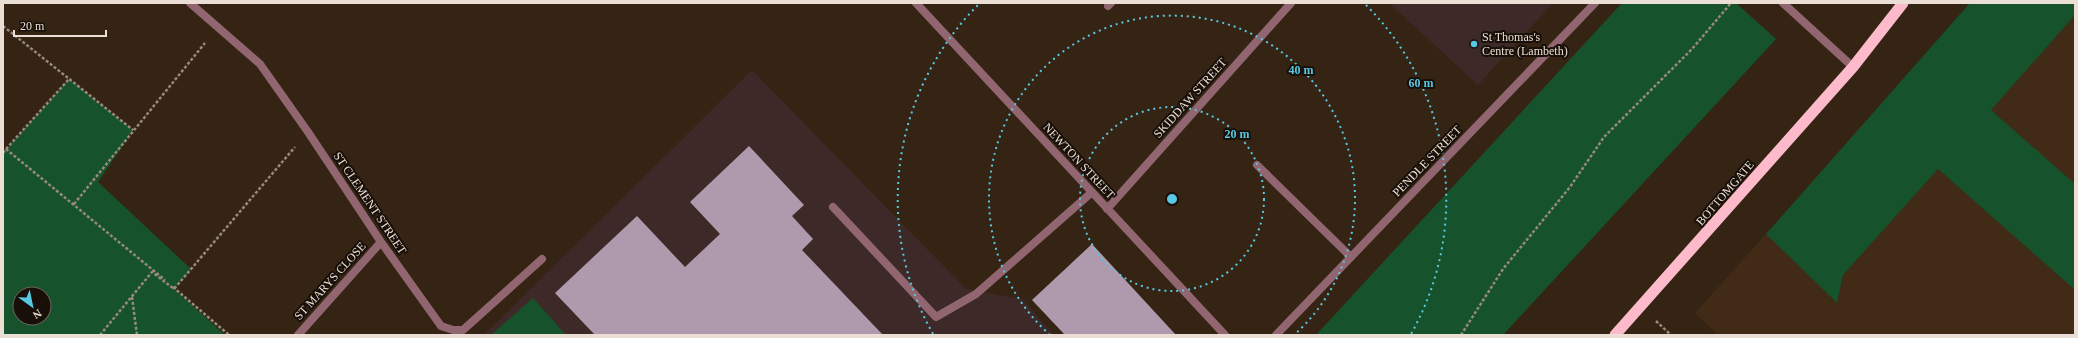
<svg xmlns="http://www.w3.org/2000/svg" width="2078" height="338" viewBox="0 0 2078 338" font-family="Georgia,serif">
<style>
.built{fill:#412b16}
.education{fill:#3d2a28}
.green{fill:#16532c;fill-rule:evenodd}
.building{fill:#af9aad}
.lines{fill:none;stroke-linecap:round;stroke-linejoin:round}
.path{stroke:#97897c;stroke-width:2.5;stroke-dasharray:3 2;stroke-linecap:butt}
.service{stroke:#916670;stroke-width:8}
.minor{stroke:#916670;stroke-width:8}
.trunk{stroke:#fcbaca;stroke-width:11}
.ring{fill:none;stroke:#58c8e4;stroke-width:2;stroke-dasharray:2 4}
.poi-dot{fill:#58c8e4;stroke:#170f08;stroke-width:1.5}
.labels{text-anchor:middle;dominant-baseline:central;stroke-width:4;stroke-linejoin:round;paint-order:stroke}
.poi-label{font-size:12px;fill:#ebdfd5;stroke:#170f08;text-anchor:start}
.street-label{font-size:12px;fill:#ebdfd5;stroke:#170f08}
.centre{fill:#58c8e4;stroke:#170f08;stroke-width:2}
.ring-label{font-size:12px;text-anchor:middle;font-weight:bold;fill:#58c8e4;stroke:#170f08;stroke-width:4;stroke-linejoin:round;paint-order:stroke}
</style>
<rect width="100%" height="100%" fill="#352414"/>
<path class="built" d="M2075 15V184L1991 110Z
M1938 169 2075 290V335H1718L1695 313 1766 234 1837 303 1843 275Z"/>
<path class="education" d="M1389 3H1553L1478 85Z
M752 70 966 289 1022 299 1054 335H484Z"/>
<path class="green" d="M1622 3H1736L1776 39 1503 335H1316Z
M1970 3H2075V15L1991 110 2075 184V290L1938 169 1843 275 1837 303 1766 234Z
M69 79 133 130 98 182 191 269 174 289 225 335H3V153ZM20 294H44V318H20Z
M533 298 566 335H491Z"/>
<path class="building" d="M749 146 804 205 792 216 813 239 802 250 883 335H595L555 293 637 216 685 267 720 234 690 202Z
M1092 244 1176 335H1065L1032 300Z"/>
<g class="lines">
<path class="path" d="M3 26 133 130
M6 149 69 79
M3 153 6 149 165 280
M74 204 205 43
M173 287 229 335
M132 297 137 335
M1656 321 1671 335
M100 335 152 272 174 289 295 147
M1461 335 1503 269 1570 187 1604 137 1692 49 1731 3"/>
<path class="service" d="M1257 165 1351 257
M833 207 936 317 976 294 1091 193"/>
<path class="minor" d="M190 3 260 64 308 132 381 242 441 326 453 330H463L542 259
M916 3 1225 335
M1783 3 1853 67
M1108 6 1111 3
M1107 209 1291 3
M298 335 381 242
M1276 335 1595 3"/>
<path class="trunk" d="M1615 335 1853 67 1903 3"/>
</g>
<g class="ring">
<circle cx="1172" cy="199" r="92"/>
<path d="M1050 335A183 183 0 1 1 1294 335"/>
<path d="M933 334A275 275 0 0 1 978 5M1366 5A275 275 0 0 1 1411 334"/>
</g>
<circle class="poi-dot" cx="1474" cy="44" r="4"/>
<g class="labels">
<g class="poi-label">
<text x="1482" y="37">St Thomas's<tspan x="1482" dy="14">Centre (Lambeth)</tspan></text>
</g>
<g class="street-label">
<text transform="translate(1190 98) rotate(-48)">SKIDDAW STREET</text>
<text transform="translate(1079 161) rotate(47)">NEWTON STREET</text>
<text transform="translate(1427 161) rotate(-46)">PENDLE STREET</text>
<text transform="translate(1725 193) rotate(-49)">BOTTOMGATE</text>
<text transform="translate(370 203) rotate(56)">ST CLEMENT STREET</text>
<text transform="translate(330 281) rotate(-48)">ST MARYS CLOSE</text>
</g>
</g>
<circle cx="1172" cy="199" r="6" class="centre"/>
<g class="ring-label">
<text x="1301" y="74">40 m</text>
<text x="1421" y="87">60 m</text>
<text x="1237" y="138">20 m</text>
</g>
<rect width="2078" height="338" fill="none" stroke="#ebdfd5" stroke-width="8"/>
<g transform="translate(32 306) rotate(147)"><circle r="19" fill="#170f08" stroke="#6c625a"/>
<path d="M0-3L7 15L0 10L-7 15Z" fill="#58c8e4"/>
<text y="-6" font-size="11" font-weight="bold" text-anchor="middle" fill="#ebdfd5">N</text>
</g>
<path d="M14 30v6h92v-6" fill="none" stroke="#ebdfd5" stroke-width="2"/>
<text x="20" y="30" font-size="12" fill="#ebdfd5" stroke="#170f08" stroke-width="3" paint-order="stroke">20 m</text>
</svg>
